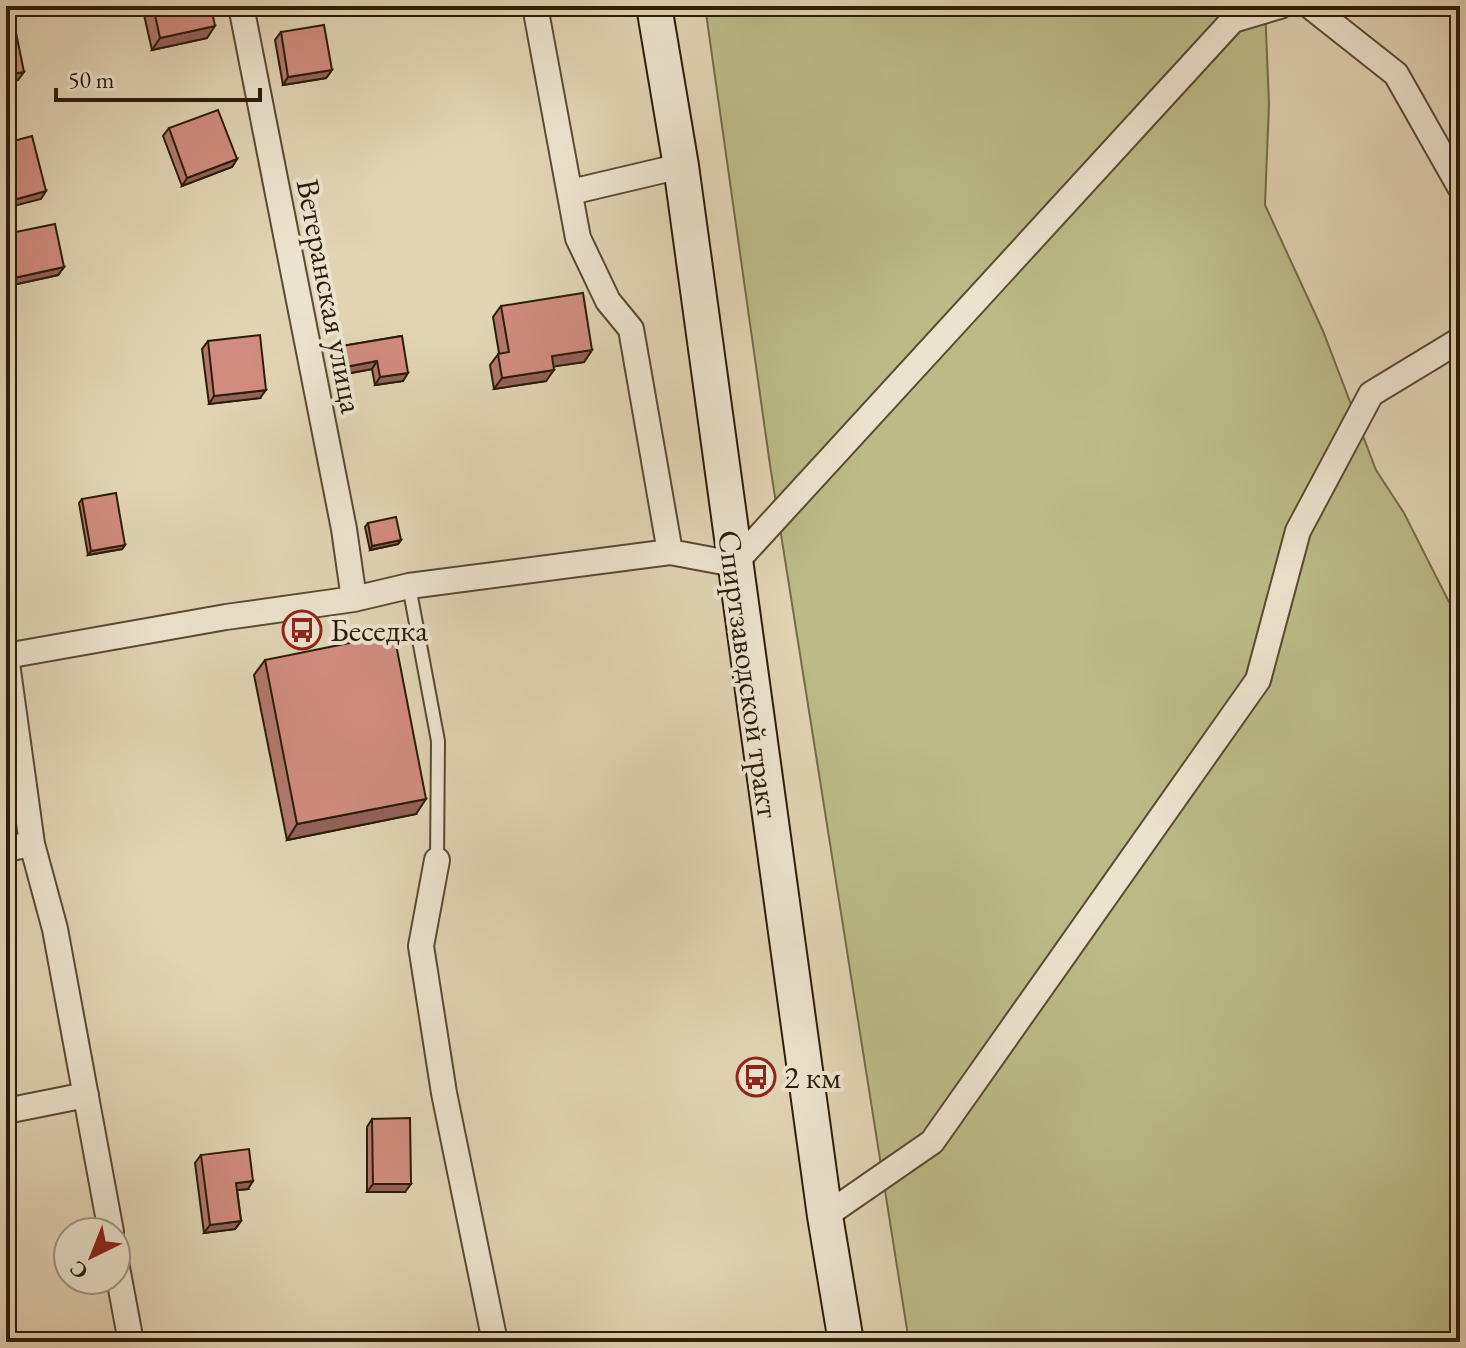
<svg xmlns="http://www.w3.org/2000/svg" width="1466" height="1348" viewBox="0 0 1466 1348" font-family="'EB Garamond',serif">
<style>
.green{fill:#bbbb87;stroke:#746c48;stroke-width:2}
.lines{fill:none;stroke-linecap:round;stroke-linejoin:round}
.lane-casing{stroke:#594b33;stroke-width:16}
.street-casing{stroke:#594b33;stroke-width:28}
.secondary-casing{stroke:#2c1d08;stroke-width:38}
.lane{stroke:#ece3ce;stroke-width:12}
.street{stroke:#ece3ce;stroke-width:24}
.secondary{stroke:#ece3ce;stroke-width:34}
.wall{fill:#b3786c;stroke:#2c1d08;stroke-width:2}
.shaded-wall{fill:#926258;stroke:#2c1d08;stroke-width:2}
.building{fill:#d08c7e;stroke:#2c1d08;stroke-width:2}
.labels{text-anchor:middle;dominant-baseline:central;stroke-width:8;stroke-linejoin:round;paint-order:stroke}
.street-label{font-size:32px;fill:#2c1d08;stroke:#ece3ce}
.poi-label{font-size:32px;fill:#2c1d08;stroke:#ece3ce;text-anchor:start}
</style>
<rect width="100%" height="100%" fill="#e1d4b3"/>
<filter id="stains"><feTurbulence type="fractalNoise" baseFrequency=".0025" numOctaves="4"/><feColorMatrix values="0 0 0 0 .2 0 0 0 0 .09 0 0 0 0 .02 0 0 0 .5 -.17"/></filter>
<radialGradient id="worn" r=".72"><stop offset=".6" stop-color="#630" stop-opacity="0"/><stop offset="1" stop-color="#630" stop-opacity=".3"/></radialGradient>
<path class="green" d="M705 6H1265L1269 104 1265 205 1323 331 1376 470 1404 513 1449 602 1460 609V1342H909L770 465Z"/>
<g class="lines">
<g class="lane-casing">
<path id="lane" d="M409 586 438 741 437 860"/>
</g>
<g class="street-casing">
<path id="street" d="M241 6 344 529 354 599
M535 6 578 238 608 301 631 329 670 552
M1310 6 1396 74 1460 187
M571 192 681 166
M6 656 226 617 354 599 409 586 670 552 734 564 1233 20 1280 6
M6 656 32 844 55 929 111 1232
M6 849 32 844
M437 860 421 946 444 1093 495 1342
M6 1111 86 1095
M825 1216 932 1142 1258 680 1298 531 1371 394 1460 340
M116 1262 131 1342"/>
</g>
<g class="secondary-casing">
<path id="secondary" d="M654 6 681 166 825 1216 846 1342"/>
</g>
<use href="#lane" class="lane"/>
<use href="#street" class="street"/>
<use href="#secondary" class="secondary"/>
</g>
<path class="wall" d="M142 6H211L207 38 152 50Z
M281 32 332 70 326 78 283 85 275 40Z
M169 128 237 159 232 167 182 186 163 136Z
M6 234 64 267 58 275 8 286 6 275Z
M501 306 592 350 584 362 554 366 546 381 494 389 490 365 499 353 493 317Z
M402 336 403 381 375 385 372 369 340 375 337 354 342 346Z
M208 341 260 398 209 404 202 349Z
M82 499 125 545 122 549 88 555 79 503Z
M368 523 401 540 398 544 370 550 365 527Z
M265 660 416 814 287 840 254 675Z
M372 1119 405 1192H367V1127Z
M201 1155 248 1189 237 1190 241 1221 235 1229 204 1233 195 1163Z"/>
<path class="shaded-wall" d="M215 26 207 38 152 50 160 38Z
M332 70 326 78 283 85 288 77Z
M24 72 18 80 6 82V75Z
M237 159 232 167 182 186 187 178Z
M46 191 41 199 6 208V202Z
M64 267 58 275 8 286 14 278Z
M592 350 584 362 544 368 552 356Z
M377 361 372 369 340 375 345 367Z
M554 370 546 381 494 389 502 378Z
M408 373 403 381 375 385 380 377Z
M266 390 260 398 209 404 214 396Z
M401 540 398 544 370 550 372 546Z
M125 545 122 549 88 555 91 551Z
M426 799 416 814 287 840 297 824Z
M253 1181 248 1189 230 1191 236 1183Z
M373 1184H411L405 1192H367Z
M241 1221 235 1229 204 1233 210 1225Z"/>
<path class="building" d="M153 6H211L215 26 160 38Z
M12 13 24 72 6 75V15Z
M324 25 332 70 288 77 281 32Z
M218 110 237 159 187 178 169 128Z
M32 136 46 191 6 202V143Z
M55 224 64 267 14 278 6 241V234Z
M583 293 592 350 552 356 554 370 502 378 498 354 509 352 501 306Z
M260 335 266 390 214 396 208 341Z
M402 336 408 373 380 377 377 361 345 367 342 346Z
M116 493 125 545 91 551 82 499Z
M396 517 401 540 372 546 368 523Z
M394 634 426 799 297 824 265 660Z
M410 1118 411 1184H373L372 1119Z
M249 1149 253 1181 236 1183 241 1221 210 1225 201 1155Z"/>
<defs>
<g id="bus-ring" transform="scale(2)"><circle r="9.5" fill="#ece3ce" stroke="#8f2418" stroke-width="1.5"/><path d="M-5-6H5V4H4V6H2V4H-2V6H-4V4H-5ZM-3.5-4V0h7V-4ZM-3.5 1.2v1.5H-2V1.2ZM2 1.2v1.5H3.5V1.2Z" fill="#8f2418"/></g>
</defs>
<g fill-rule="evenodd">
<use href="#bus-ring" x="302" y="630"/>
<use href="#bus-ring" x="756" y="1077"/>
</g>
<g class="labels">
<g class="street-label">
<text transform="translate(330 296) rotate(79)">Ветеранская улица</text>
<text transform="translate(749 674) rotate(82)">Спиртзаводской тракт</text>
</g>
<g class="poi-label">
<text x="330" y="630">Беседка</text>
<text x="784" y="1077">2 км</text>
</g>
</g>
<rect width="1466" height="1348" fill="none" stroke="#e1d4b3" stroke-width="32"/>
<rect x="8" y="8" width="1450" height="1332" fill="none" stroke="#2c1d08" stroke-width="4"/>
<rect x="16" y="16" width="1434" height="1316" fill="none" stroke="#2c1d08" stroke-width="2"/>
<g transform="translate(92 1256) rotate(223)"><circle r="38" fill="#ece3ce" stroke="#9f947f" stroke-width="2"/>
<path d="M0-6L14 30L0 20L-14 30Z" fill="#8f2418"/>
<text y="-12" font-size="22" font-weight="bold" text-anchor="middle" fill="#2c1d08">С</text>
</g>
<path d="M56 88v12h204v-12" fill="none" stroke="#2c1d08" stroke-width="4"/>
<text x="68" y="88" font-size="24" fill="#2c1d08" stroke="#ece3ce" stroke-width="6" paint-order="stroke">50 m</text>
<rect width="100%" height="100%" filter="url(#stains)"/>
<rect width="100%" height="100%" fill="url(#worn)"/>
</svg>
